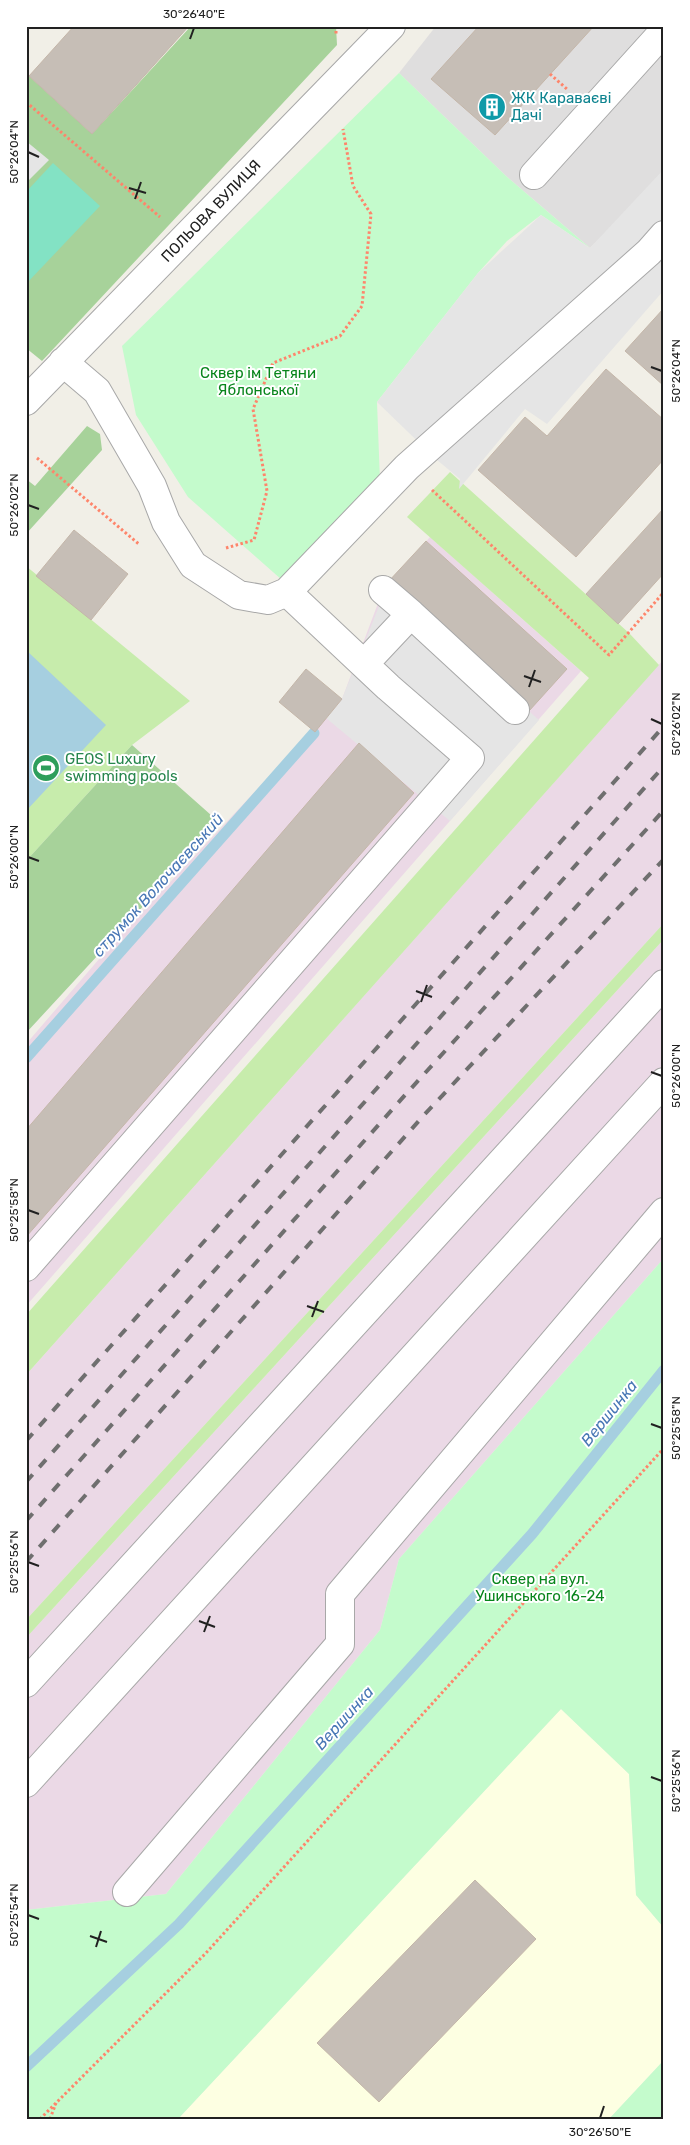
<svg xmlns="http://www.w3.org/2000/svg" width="690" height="2145" viewBox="0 0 690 2145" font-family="Rubik,sans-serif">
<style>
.residential{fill:#dfdede}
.industrial{fill:#ebd9e6}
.education{fill:#fdffe2}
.grass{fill:#c7ecac}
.forest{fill:#a7d29a}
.park{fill:#c4fbcc}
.pitch{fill:#83e2c4}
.parking{fill:#e5e5e5}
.water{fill:#a6cfe0}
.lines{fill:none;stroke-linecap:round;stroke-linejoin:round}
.stream{stroke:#a6cfe0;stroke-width:11}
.building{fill:#c6beb6;stroke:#c4b6a9}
.minor-casing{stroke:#a8a8a8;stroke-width:30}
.path{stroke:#fe856b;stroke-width:3;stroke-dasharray:2.5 2.5;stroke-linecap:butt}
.minor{stroke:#fff;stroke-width:28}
.rail{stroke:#6f6f6f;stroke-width:4;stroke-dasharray:10 10;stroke-linecap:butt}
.ticks{fill:none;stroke:#212121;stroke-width:2}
.labels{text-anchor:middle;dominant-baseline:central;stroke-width:4;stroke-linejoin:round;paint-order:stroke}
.culture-label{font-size:15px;fill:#0d838f;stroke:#fff;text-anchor:start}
.street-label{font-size:15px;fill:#212121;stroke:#fff}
.park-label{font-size:15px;fill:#08851c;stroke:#fff}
.leisure-label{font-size:15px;fill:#27864d;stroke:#fff;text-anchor:start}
.water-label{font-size:16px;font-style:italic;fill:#4877b5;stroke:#fff}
.neatline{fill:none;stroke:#212121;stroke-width:2}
.ticks-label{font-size:12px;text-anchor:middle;fill:#212121}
</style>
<rect width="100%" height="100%" fill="#f1efe7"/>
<path class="residential" d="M436 26H664V176L590 248 506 176 399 73Z"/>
<path class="industrial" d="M430 537 581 671 26 1306V1044L112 944 342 699 383 590Z
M664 659V923L26 1620V1375Z
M664 939V1258L399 1559 380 1630 166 1894 26 1910V1638Z"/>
<path class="education" d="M561 1709 629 1774 636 1895 664 1928V2060L609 2119H178Z"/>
<path class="grass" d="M450 472 629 633 659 665 26 1375V1315L589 678 407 517Z
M26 566 190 701 132 745 26 861Z
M664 923V939L26 1638V1620Z"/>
<path class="forest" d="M191 26H336L337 45 42 361 26 348V80L29 76 92 134Z
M87 426 100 434 102 450 26 534V479L35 486Z
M132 745 220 823 26 1033V861Z"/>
<path class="park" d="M399 73 506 176 590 248 541 215 507 241 478 273 377 402 380 481 282 580 188 497 136 415 122 346Z
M664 1258V1928L636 1895 629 1774 561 1709 178 2119H26V1910L166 1894 380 1630 399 1559Z
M664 2060V2119H609Z"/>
<path class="pitch" d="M53 163 100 206 26 284V192Z"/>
<path class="parking" d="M26 141 49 160 26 183Z
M664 169V290L547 424 525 409 459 489 460 479 437 460 377 402 478 273 541 215 590 248Z
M387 586 539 720 450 821 326 718 342 699Z"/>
<path class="water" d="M27 651 106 725 26 811V652Z"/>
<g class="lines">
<path class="stream" d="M26 1058 314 733
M26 2067 179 1924 532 1534 664 1370"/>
</g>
<path class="building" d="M74 26H189L92 134 29 76Z
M479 26H594L495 135 431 79Z
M664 308V386L625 351Z
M606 369 664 420V459L576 557 478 470 525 417 547 436Z
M664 508V573L618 624 586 594Z
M74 530 128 574 91 620 36 576Z
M426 541 567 669 529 711 388 582Z
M306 669 342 699 315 732 279 702Z
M359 743 414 793 26 1237V1130Z
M475 1880 536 1939 379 2102 317 2043Z"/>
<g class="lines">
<g class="minor-casing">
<path id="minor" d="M534 175 664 31
M63 362 97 391 152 486 166 522 193 565 239 595 268 600 287 592 407 467 649 252 664 235
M26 401 391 26
M411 614 515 710
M364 664 411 614 383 590
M26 1267 470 758 388 687 287 592
M26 1683 664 984
M26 1783 664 1082
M127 1892 340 1644V1594L664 1212"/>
</g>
<path class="path" d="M336 26V34
M550 74 568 90
M26 102 160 217
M37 458 140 545
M432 490 609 655 664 592
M226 548 254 540 267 491 253 409 273 363 340 336 362 306 371 214 353 186 343 129
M40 2119 206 1953 664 1448
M50 2119 56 2103"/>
<use href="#minor" class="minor"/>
<path class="rail" d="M26 1441 664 726
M26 1482 664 766
M26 1521 406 1094 664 810
M26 1562 425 1114 664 859"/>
</g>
<path class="ticks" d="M190 39 194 28M28 152 39 157M129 188 146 193M135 199 141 182M651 367 662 371M28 505 39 509M524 676 541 682M529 687 535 670M651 719 662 724M28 857 39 861M416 991 432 997M421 1002 427 985M651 1072 662 1076M28 1210 39 1214M307 1306 324 1312M312 1317 318 1301M651 1424 662 1428M28 1562 39 1566M199 1621 215 1627M204 1632 210 1616M651 1777 662 1781M28 1915 39 1919M90 1936 107 1942M96 1947 101 1931M600 2118 604 2106"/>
<defs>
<g id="building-disc" transform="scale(1.4375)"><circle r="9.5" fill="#0f9aa8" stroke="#fff"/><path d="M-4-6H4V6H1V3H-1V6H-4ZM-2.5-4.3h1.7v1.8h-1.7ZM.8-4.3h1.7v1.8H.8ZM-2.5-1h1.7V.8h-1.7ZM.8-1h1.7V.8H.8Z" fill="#fff"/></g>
<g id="stadium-disc" transform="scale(1.4375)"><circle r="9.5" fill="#2e9e5b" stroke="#fff"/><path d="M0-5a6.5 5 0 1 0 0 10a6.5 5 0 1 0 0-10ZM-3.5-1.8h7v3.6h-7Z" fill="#fff"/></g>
</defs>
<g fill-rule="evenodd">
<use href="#building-disc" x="492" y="107"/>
<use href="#stadium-disc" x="46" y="768"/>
</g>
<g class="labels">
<g class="culture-label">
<text x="511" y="98">ЖК Караваєві<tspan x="511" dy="17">Дачі</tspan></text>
</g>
<g class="street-label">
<text transform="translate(211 211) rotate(-46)">ПОЛЬОВА ВУЛИЦЯ</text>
</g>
<g class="park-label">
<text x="258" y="373">Сквер ім Тетяни<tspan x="258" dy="17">Яблонської</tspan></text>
<text x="540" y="1579">Сквер на вул.<tspan x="540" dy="17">Ушинського 16-24</tspan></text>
</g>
<g class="leisure-label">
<text x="65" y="759">GEOS Luxury<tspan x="65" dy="17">swimming pools</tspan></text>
</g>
<g class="water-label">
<text transform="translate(158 885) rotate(-48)">струмок Волочаєвський</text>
<text transform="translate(609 1413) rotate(-51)">Вершинка</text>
<text transform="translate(344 1718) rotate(-48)">Вершинка</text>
</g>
</g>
<rect width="690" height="2145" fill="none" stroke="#ffffff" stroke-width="55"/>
<rect x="28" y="28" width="634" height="2090" class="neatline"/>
<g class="ticks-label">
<text x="194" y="18">30°26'40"E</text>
<text transform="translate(14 152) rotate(-90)" y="4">50°26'04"N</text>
<text transform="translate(676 371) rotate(-90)" y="4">50°26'04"N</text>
<text transform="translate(14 505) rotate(-90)" y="4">50°26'02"N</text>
<text transform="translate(676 724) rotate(-90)" y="4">50°26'02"N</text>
<text transform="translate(14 857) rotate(-90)" y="4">50°26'00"N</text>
<text transform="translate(676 1076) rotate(-90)" y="4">50°26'00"N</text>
<text transform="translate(14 1210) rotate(-90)" y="4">50°25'58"N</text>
<text transform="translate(676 1428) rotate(-90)" y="4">50°25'58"N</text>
<text transform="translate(14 1562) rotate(-90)" y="4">50°25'56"N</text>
<text transform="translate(676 1781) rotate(-90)" y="4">50°25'56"N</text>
<text transform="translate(14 1915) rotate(-90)" y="4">50°25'54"N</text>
<text x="600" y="2136">30°26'50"E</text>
</g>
</svg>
